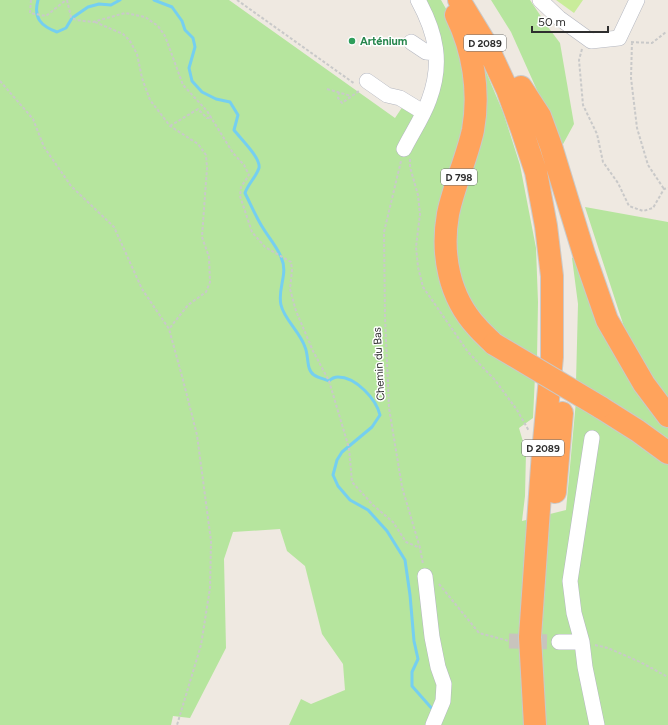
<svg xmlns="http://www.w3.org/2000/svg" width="668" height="725" viewBox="0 0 668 725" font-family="Figtree,sans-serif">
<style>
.green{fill:#b6e59e}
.pitch{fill:#c9ec9a}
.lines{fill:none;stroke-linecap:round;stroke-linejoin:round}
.stream{stroke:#75cff0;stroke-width:3}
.minor-tunnel{stroke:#c8c4bd;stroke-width:15;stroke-dasharray:15 8;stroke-linecap:butt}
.minor-casing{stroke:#b4b7c1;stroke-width:16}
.highway-casing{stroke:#c9c9c9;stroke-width:24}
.path{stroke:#c9c9c9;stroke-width:2;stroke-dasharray:3 2;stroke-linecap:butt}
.minor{stroke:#fff;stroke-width:15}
.highway{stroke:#ffa35c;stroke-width:22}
.highway-bridge-casing{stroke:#c9c9c9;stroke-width:24;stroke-linecap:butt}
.highway-bridge{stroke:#ffa35c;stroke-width:22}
.leisure-dot{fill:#2e9e5b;stroke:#fff;stroke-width:1.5}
.labels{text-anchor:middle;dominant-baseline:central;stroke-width:3;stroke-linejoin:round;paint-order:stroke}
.shield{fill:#fff;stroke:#6d6d6d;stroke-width:1}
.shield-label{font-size:10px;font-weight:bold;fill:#2e2e2e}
.leisure-label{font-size:11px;font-weight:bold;fill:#27864d;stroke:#fff;text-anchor:start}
.street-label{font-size:11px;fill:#2e2e2e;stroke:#fff}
</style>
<rect width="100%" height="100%" fill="#efe9e1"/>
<path class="green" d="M0 0H229L395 118 403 106 414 116 442 60 421 0H441L457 28 468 72 461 141 444 279 535 376 533 418 519 428 526 452 525 496 522 521 566 510 576 401 668 463V725H289L301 699 311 704 345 690 343 664 322 634 305 566 287 551 280 529 233 532 224 559 226 648 190 718 173 716 171 725H0Z
M491 0H530L548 27 560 43 574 124 562 146 511 32Z
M481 60 503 112 520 165 536 248 538 302 537 359 501 339 465 295 452 234Z
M585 207 668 222V403L625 330Z
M578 256 668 427V446L576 382 578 304 572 258Z"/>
<path class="pitch" d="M556 0H583L574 13Z"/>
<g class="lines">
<path class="stream" d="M38 0C33 18 41 26 57 32L66 28 72 18 88 7 99 4 111 5 120 0
M154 0 172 7 182 21 185 30 193 38 195 47 189 68 192 81 202 92 216 99 230 102 238 115 234 130C240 138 261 158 259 168 256 177 248 184 245 193 251 205 256 217 263 228 269 238 277 247 281 257 289 274 277 288 281 305 284 319 300 332 305 347 309 356 306 370 314 375 318 378 325 379 329 381 331 379 335 377 338 377 356 377 376 399 380 415L372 427 342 452 337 460 333 475 338 486 350 500 368 510 387 531 405 560 410 595 414 641 418 659 412 672V686L434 711"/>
<path class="minor-tunnel" d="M509 641 559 642"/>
<g class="minor-casing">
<path id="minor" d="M540 0 559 18 591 41 619 38 637 0
M411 42 426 52 436 53
M367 81 387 95 400 98 423 112
M404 149C412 133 423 117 429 100 443 63 436 33 418 0
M592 438 570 581 574 613 582 642 585 667 597 725
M425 576 432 637 438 667 444 684 443 701 433 725
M559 642H582"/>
</g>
<g class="highway-casing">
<path id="highway" d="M459 0 487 46 507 89 522 130 536 172 546 226 552 276V357L543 452 530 637 535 725
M456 15C473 50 480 91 473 130 467 158 454 185 448 214 441 254 449 297 477 327 482 333 488 338 494 344
M521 87 540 116 551 146 584 254 607 320 644 384 668 416
M600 407 638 431 668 453
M555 492 562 413"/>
</g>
<path class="path" d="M31 0 30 13 46 16 66 0
M67 0 71 17 76 20 93 22 125 13 145 17 158 26 165 36 183 85 207 111 233 153 244 165 249 175 241 187 240 196 252 232 265 247 291 262 292 270 290 289 296 311 313 351 329 381 349 448 352 482 373 505 393 522 406 542 420 548
M237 0 355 84
M95 22 123 34 130 41 137 54 142 78 150 100 170 126 198 144 206 155 207 168 202 237 209 257 210 282 206 292 188 305 169 329
M631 42 652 43 666 32
M632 42 631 78 637 128 648 165 664 189
M582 49 579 60 583 105 597 134 603 162 618 183 629 206 643 211 653 208 664 189 668 188
M0 81 33 119 44 147 71 186 114 227 142 289 169 329 183 380 197 435 211 541 210 588 201 645 177 725
M327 89 351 96
M339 92 338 98 342 103 359 91
M170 126 198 109 207 118H212
M410 159V167L418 195 420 214 416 247 418 267 423 287 468 352 495 380 517 410 529 431
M401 161 384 232 385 317 389 408 402 487 420 548 423 564
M439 584 479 633 509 641
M595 645 608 648 640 662 668 677"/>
<use href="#minor" class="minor"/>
<use href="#highway" class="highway"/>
<g class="highway-bridge-casing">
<path id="highway-bridge" d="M494 344 600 407"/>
</g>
<use href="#highway-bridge" class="highway-bridge"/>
</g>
<circle class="leisure-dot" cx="352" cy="41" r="4"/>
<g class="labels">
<g class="shield">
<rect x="464" y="35" width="42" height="16" rx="3"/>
<rect x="441" y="169" width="36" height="16" rx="3"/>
<rect x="522" y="440" width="42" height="16" rx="3"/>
</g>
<g class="shield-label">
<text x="485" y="43">D 2089</text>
<text x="459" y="177">D 798</text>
<text x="543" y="448">D 2089</text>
</g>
<g class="leisure-label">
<text x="360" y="41">Arténium</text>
</g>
<g class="street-label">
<text transform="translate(379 364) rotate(-93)">Chemin du Bas</text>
</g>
</g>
<path d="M532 26v6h76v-6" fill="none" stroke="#2e2e2e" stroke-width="2"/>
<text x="538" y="26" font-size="12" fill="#2e2e2e" stroke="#ffffff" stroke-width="3" paint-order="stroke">50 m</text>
</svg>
